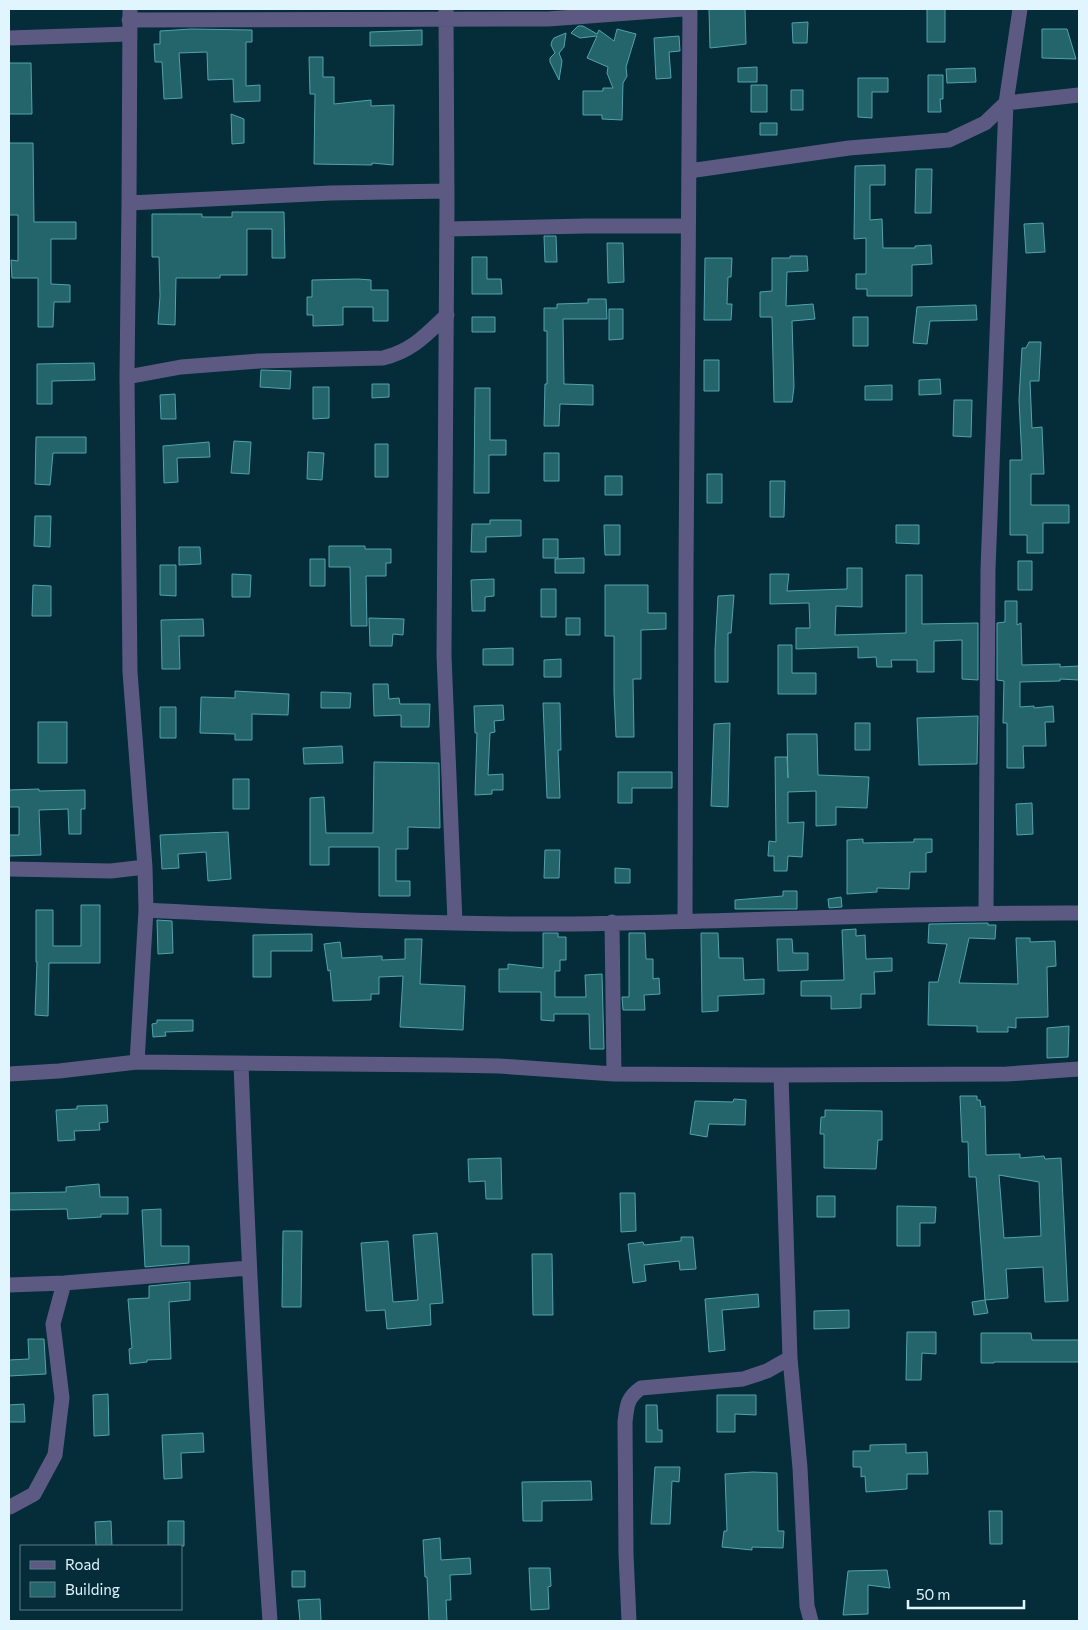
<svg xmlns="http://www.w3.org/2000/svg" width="1088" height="1630" viewBox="0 0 1088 1630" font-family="Commissioner,sans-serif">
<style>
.building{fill:#24646b;stroke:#52a3ad;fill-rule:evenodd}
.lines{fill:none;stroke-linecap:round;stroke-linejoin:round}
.minor{stroke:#5c5a82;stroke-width:15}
</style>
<rect width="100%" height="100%" fill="#042c39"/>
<path class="building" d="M709 9H745L746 44 710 48Z
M927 9H945V42H927Z
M808 22 807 43H793L792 23Z
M578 26H583L597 34 599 30 614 41 617 29 636 34 626 67 627 76 623 83 622 120 602 119V115H583V91H603V88H613L607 73 608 67 587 58 597 36 580 38 571 33Z
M191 29 252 30V42H246V86L260 85V101L234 102 233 79 208 80 207 52 179 53 182 98 164 99 162 62H155L154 44H160V31Z
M1042 29H1067L1076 59 1042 58Z
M422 30V45L370 46V32Z
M566 33 564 47 559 53 562 61 559 80 550 62V58L555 53 551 45 552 41 554 38Z
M679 36 680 51 669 52 671 78 656 79 654 38Z
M309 57H323V77H334V104L371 100V106L394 105 393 165 372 163V165L314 164 315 94H310Z
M9 63H31L32 114H9Z
M757 67V82H738V68Z
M975 68 976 82 947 83 946 69Z
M928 75H943V99H940L941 112H928Z
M858 78H888V92H872V118L858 117Z
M751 85H767V112H751Z
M791 90H803V110H791Z
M231 114 244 119V143L232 144Z
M760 123H777V135H760Z
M9 143H33L34 222H76V239H51V284L70 285V302H54L53 327H38V278H12L11 260 18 261V215H9Z
M885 165V185H870V220L882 219 883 248H915V246L931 245 932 264 912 265V296H867V289H856V274H866V238L854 239 855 166Z
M916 169H932L931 213H915Z
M232 212H284L285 258H272V229H247V275H220V278H176L175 325 158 324 160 296 159 257H152V214H202V217H232Z
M1043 223 1045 252 1026 253 1024 224Z
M544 236H556L557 262H545Z
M607 243H623L624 282 608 283Z
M790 256H807L808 271 787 272 786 306 813 304 815 319 792 321 794 387 792 402H774L772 317H760V292L772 291V258H790Z
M472 257H487V279H501L502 294H472Z
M705 258H732L731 277H728L727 304H732L731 320H704Z
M358 279 371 280V290H388V321H373V307H343V325L313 326V315H307V297H312V280Z
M588 299H606L607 319H563L564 384 593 385V405L560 404 559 426H544L545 384H547V331H544V308H557V304L588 303Z
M976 305 977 320 930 321 927 344 913 343 917 307Z
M609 309H623V339L609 340Z
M472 317H495V332H472Z
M853 317H868V346H853Z
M1029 342H1041L1039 381H1030L1032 428 1042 427 1044 474H1031V505H1069V523H1043V553H1027V535H1010V460H1022L1019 400 1022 348H1026Z
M704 360H719V391H704Z
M94 363 95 380 52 381V404H37V364Z
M261 370 291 371 290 389 260 387Z
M940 379 941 394 919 395V380Z
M372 384H389V397L372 398Z
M892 385V400H865V386Z
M313 387H329V418L313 419Z
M475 388H490V440H506V455H489V493H474Z
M175 394 176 419H161L160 395Z
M954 400H972L971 437 953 436Z
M36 437H86V453H53L50 485 35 484Z
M234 441 251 442 249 474 231 473Z
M209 442 210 457 177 458 178 482 164 483 163 446Z
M375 444H388V477H375Z
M308 452 324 453 322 480 307 479Z
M544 453H559V481H544Z
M707 474H722V503H707Z
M605 476H622V495H605Z
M770 481H785L784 517H770Z
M35 516H51L50 547 34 546Z
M490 520H521V536L486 537V552H471L472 524H490Z
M604 525H620V555H605Z
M896 525H919V544L896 543Z
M543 539H558V558H543Z
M329 546H365V549H391V563H386V576H366L367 626H351L350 567H329Z
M179 547H200L201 564 179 565Z
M584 558V573H555V559Z
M310 559H325V586H310Z
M1018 561H1032V590H1018Z
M160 565H176V596L160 595Z
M847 568H862V607L836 606 835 635 906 633V575H922V624L978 623V680L962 679V640L934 641V672H917V660H891L892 667H877L876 657 858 658V647L796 649V628H810L809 603 770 604V574H789L787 591 847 589Z
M232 574 251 575 250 597H232Z
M494 579V596L485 597V611H472L471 580Z
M33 585 51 586V616H32Z
M605 585H648V613H666V629L641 630V679H633L634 737H616L614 692V636H605Z
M541 589H556V617H541Z
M734 595 731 633H728V682H715V650L718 596Z
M1005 601H1017V625L1021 623 1022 665 1060 664V667L1079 666V680L1060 679V681L1020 682V707L1034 706V708L1053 706 1054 722H1045L1046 746H1023L1024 768H1007V723H1003L1004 681 997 680V623L1005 622Z
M369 618 404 619 403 635 393 634 392 646H370Z
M566 618H580V635H566Z
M203 619 204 636H179L180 669H162L161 620Z
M778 645H792V673H816V694H778Z
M513 648V665H483V649Z
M561 659V677H544V660Z
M373 684H388L389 699 399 698 400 704H430L429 727H401V715L374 716Z
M235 691 289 694 288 715 252 714V740H235V734L200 733 201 697 235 698Z
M321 692 351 693 350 708H321Z
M543 703H560L561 750H558L560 798H547Z
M503 705 504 720 494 721 495 732 490 733 488 775 503 774V790H492V794L475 795 477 733H475L474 706Z
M160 707H176V738H160Z
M978 716 977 764 919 765 917 718Z
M38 722H67V763H38Z
M730 723 728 807 711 806 714 724Z
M855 723H870V750H855Z
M787 734H817L818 775 869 777 867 808 836 807V825L816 826V791L788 792V823L804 822 802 857 788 856 787 871H774V856H768L769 841 776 842 775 757H787L788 778Z
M342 746 343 763 304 764 303 748Z
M374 762 439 763 440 828 408 827V849H396V881H410V896H379V847H329V865H310V798L324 797 326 833H373Z
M618 772H672V788H632V803H618Z
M233 779H249V809H233Z
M39 789V791L85 790V809H81V834H69L68 809 39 810 41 855 9 856V835H19V807H9V790Z
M1032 803 1033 834 1017 835 1016 804Z
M228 832 231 879 208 881 206 852 178 854 179 868 162 869 160 835Z
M863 839V843L914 842V839H932V852L926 853V872H910L909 889 877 888V892L847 894V840Z
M545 850H560L559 878H544Z
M615 868 630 869V883H615Z
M783 891H797V909H735V900L783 896Z
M841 897 842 907 829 908 828 899Z
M81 905H100V963H49L48 1016 35 1015 37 962H36V910H53V946H81Z
M157 920 172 921 173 953 158 954Z
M988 923V925H996L995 939 969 938 959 983 1018 984 1016 938H1030V942L1055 941 1056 966 1047 967 1048 1017 1016 1018V1028L1008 1027V1032H977V1026L928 1025 929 982H938L947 944 928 943 929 924Z
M856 929V936L865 935 866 959 892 958V971L874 972 875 994H861V1008L831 1009V996H801V981L844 980 842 930Z
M543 933H558V937H566V960H560V971H555V997H586L585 975 602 974 604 1049H590L589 1014H554V1021L541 1020V992H499V969H508V964L543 968Z
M629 933H645L646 959H653V979L659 978 660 994 644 995 645 1010H623L622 997H629Z
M701 933H718L719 958H743L744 980 764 979V994L718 996V1011L702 1012Z
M312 934V951H271V977H253V935Z
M405 939H422L420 984 465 986 463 1030 400 1027 403 976 379 977V994H371V1000L333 1001 330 970 328 971 324 944 340 942 342 958 382 956V960L405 959Z
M777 939H792L793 953H808V970L778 971Z
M157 1020H193V1031L165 1032 166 1036 153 1037 152 1024 157 1023Z
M1069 1026 1068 1057 1047 1058V1028Z
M960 1096H977V1100H980L981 1107 985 1106 986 1155 1020 1154V1158L1044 1156 1045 1159 1061 1158 1068 1301 1045 1302 1043 1267 1006 1269 1008 1298 985 1300 976 1177H969L968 1142H962ZM999 1175 1039 1182 1041 1236 1004 1238Z
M734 1099 746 1100 745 1125 709 1124 707 1137 690 1134 695 1101 733 1102Z
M107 1105 108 1122 99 1123 100 1130 74 1131 75 1140 58 1141 56 1110 77 1109V1106Z
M825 1110 882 1111V1140H878L876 1169 824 1168V1134H820L821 1117H825Z
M501 1158 502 1199H486L485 1181 469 1182 468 1159Z
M99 1184 100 1197H128V1214H101V1217L68 1219 67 1209 9 1210V1193L66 1192V1187Z
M620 1193H635L636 1231 621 1232Z
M817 1196H835V1217H817Z
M897 1206 936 1207 935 1223H920V1246H897Z
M161 1209V1246H189V1263L145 1267 142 1210Z
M283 1231H302L301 1307H282Z
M437 1233 443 1303 430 1304 431 1325 387 1329 385 1310 366 1311 361 1243 388 1241 393 1302 418 1300 413 1235Z
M681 1237H693L696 1269 680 1270 679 1261 644 1265 646 1281 633 1283 628 1244 643 1242 644 1245 681 1241Z
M532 1254H552L553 1315H533Z
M190 1282V1300L169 1302 171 1359 147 1360V1362L130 1364 129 1349 132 1348 128 1299 149 1298V1286Z
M758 1294 759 1307 722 1310 725 1350 709 1352 705 1299Z
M985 1300 988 1313 974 1315 972 1302Z
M849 1310V1328L814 1329V1311Z
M907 1332H936V1354L922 1353 921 1380H906Z
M981 1333H1031L1032 1340H1079V1362H994V1363H981Z
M28 1339H44L46 1374 9 1376V1360L29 1359Z
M108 1394 109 1435 94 1436 93 1395Z
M717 1395H756V1415L735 1414V1432H717Z
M24 1404 25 1422H9V1405Z
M646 1405H657L658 1430H662V1442H646Z
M203 1433 204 1452 181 1453 182 1478 164 1479 162 1435Z
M906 1444V1453L927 1452 928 1474H907V1489L866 1492 865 1476 861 1477V1467H853V1451H870V1445Z
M655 1467H680L679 1482 672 1481 670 1524H651Z
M753 1472 777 1473 778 1531H784L783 1548 752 1547V1550L722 1547 724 1531H727L725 1474Z
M591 1481 592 1500 542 1501V1521H523L522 1482Z
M989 1511H1002V1544H990Z
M111 1521 112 1546H96L95 1522Z
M168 1521H184V1546H168Z
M440 1538 441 1560 470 1558 471 1574 450 1575 451 1600H446L447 1621H429L427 1577H425L423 1540Z
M529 1568H550L551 1586 548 1587 549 1609 531 1610Z
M887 1570 890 1588 868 1585V1614L843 1615 848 1571Z
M292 1571H305V1587H292Z
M320 1599 321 1621H300L298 1600Z"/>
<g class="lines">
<path class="minor" d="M130 9 129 203 127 377 130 672 145 867 146 910 137 1062
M446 9 447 205 444 656 455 922
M129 20 548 19 683 9
M9 38 129 34
M689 171 849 148 949 140 985 123 1006 103 1079 95
M129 203 331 193 447 191
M447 229 586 226H688
M127 377 181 367 259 361 383 358C412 351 426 335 447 315
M9 869 111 871 145 867
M146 910C285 917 424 925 563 924 735 922 907 912 1079 913
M986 912 988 569 1006 103 1020 9
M685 921 686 570 690 9
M612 922 614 1074
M241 1064C248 1250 257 1436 270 1621
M9 1074 59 1071 137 1062 447 1065 499 1066 614 1074 781 1075 1007 1074 1079 1069
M781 1075 790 1358 800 1468 807 1606 811 1621
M9 1285 64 1283 249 1268
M10 1507 34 1494 55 1455 62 1398 53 1324 64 1283
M629 1621 626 1554 625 1422C627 1405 627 1398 641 1388L743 1379 767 1371 790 1358"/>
</g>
<rect width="1088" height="1630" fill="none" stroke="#e1f5fe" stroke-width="20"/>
<rect x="20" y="1545" width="162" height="65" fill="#042c39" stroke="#5c7c88"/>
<rect x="30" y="1561" width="25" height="8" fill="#5c5a82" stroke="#5c7c88"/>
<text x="65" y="1570" font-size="15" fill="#e1f5fe">Road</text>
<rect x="30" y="1582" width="25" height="15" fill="#24646b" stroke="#5c7c88"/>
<text x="65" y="1595" font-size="15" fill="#e1f5fe">Building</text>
<path d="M908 1600v8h116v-8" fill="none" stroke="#e1f5fe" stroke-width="2.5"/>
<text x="916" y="1600" font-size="15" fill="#e1f5fe" stroke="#042c39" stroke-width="4" paint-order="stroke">50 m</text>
</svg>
